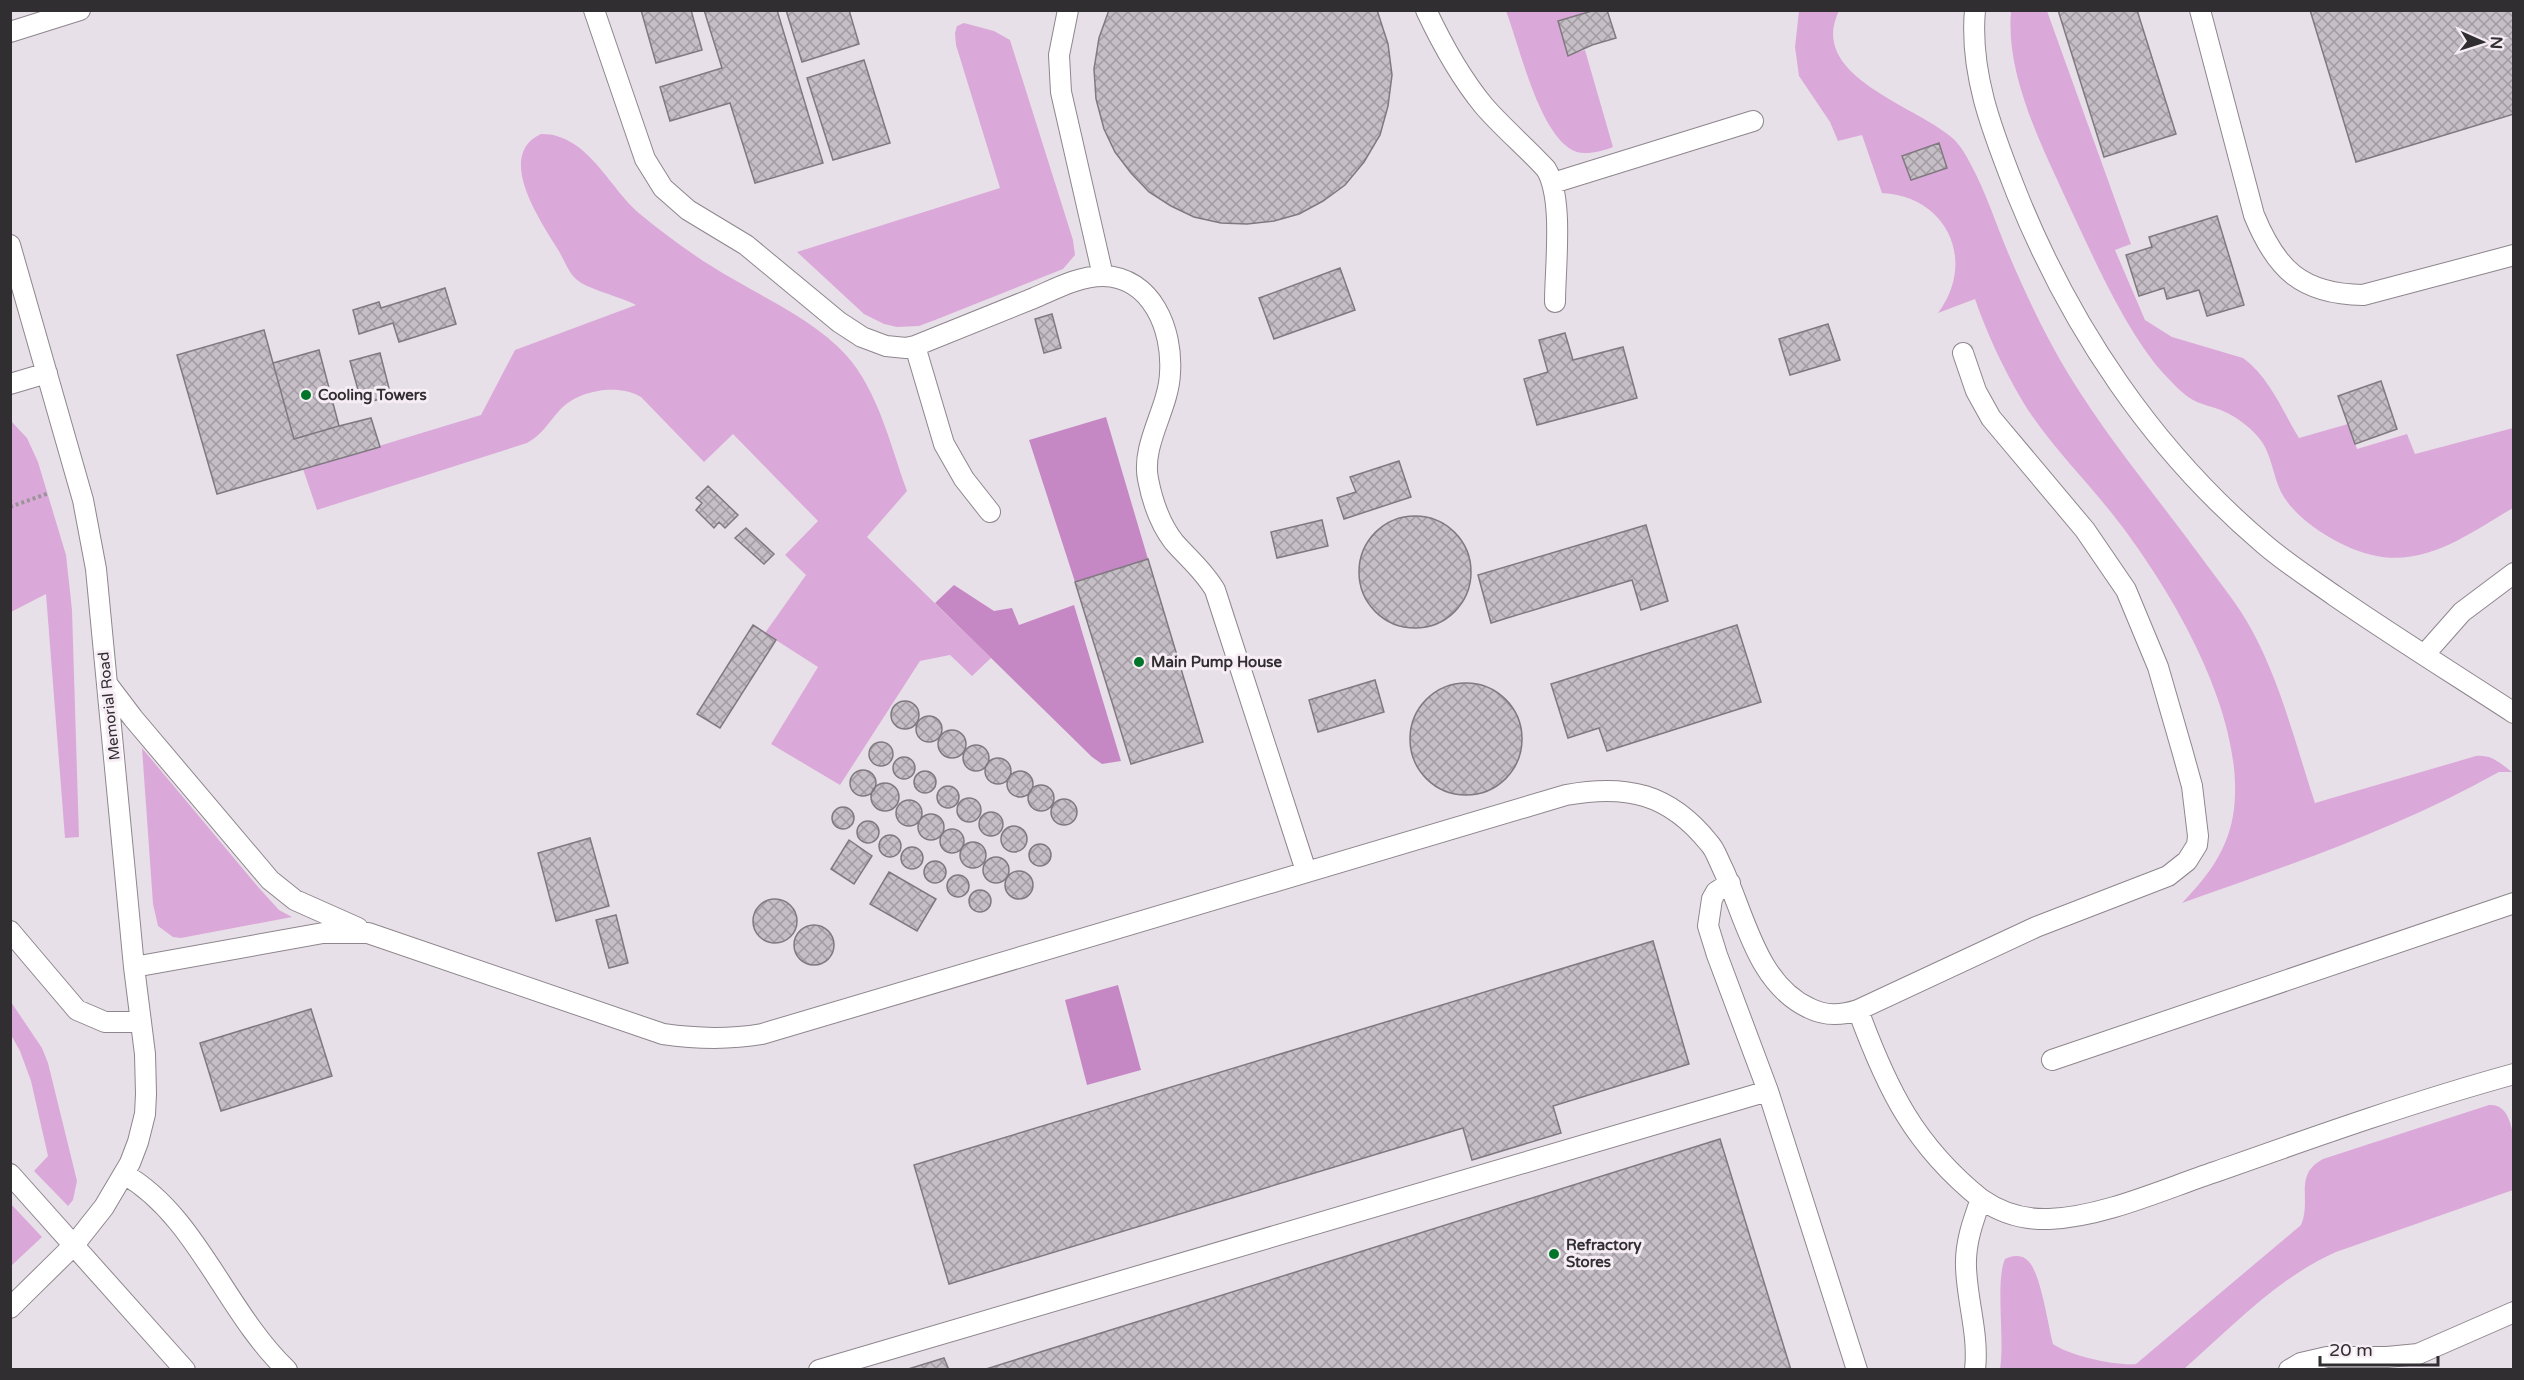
<svg xmlns="http://www.w3.org/2000/svg" width="2524" height="1380" viewBox="0 0 2524 1380" font-family="'Varela Round',sans-serif">
<style>
.green{fill:#dba9d9}
.water{fill:#c688c5}
.building{fill:url(#building-cross-hatch);stroke:#807980;stroke-width:1.5}
.lines{fill:none;stroke-linecap:round;stroke-linejoin:round}
.service-casing{stroke:#8e868d;stroke-width:22}
.path{stroke:#9a949a;stroke-width:4;stroke-dasharray:3 3;stroke-linecap:butt}
.service{stroke:#fff;stroke-width:20}
.poi-dot{fill:#00752a;stroke:#f6edf5;stroke-width:2}
.labels{text-anchor:middle;dominant-baseline:central;stroke-width:6;stroke-linejoin:round;paint-order:stroke}
.poi-label{font-size:15px;font-weight:bold;fill:#312e31;stroke:#f6edf5;text-anchor:start}
.street-label{font-size:15px;fill:#312e31;stroke:#f6edf5}
</style>
<defs>
<pattern id="building-cross-hatch" width="8" height="8" patternUnits="userSpaceOnUse" patternTransform="scale(1.5)"><rect width="8" height="8" fill="#c6bec6"/><path d="M0 0l8 8M0 8l8-8" fill="none" stroke="#a19ba1"/></pattern>
</defs>
<rect width="100%" height="100%" fill="#e8e0e8"/>
<path class="green" d="M1506 11H1595L1558 22 1568 55 1585 50 1613 147C1603 151 1587 155 1577 152 1540 140 1519 44 1506 11Z
M1799 11H1839C1807 75 1913 105 1950 136 1959 143 1965 153 1970 163 1986 192 1996 224 2009 255 2027 297 2046 337 2069 375 2108 439 2157 497 2201 557 2216 578 2233 598 2246 620 2279 675 2295 743 2315 803L2476 756C2491 754 2500 763 2512 772H2499C2399 828 2290 865 2182 903 2208 876 2229 849 2234 809 2245 713 2171 589 2114 516 2084 478 2048 443 2023 402 2004 370 1987 334 1975 299L1938 313C1977 261 1947 196 1882 193L1862 135 1838 141 1830 122 1799 76 1795 47Z
M2011 11H2047L2131 244 2115 250 2145 320 2172 337 2243 358C2270 378 2282 410 2299 438L2348 424 2357 449 2407 434 2415 454 2513 428V508C2470 533 2425 568 2372 555 2341 548 2296 521 2281 492 2273 476 2272 457 2262 442 2253 429 2237 417 2223 411 2214 407 2202 405 2193 400 2182 394 2172 382 2163 373 2126 331 2096 263 2072 212 2045 152 2005 78 2011 11Z
M964 23 994 31 1010 40 1073 240 1075 255 1063 269 935 320 919 326 897 327 884 324 864 314 797 252 1000 188 956 45 955 33 957 26Z
M541 134C587 133 609 188 640 214 669 238 701 261 733 279 772 302 815 321 846 355 879 392 890 445 907 491L867 537 991 658 972 676 950 655 920 661 840 785 771 744 818 667 765 633 806 575 785 555 818 521 733 434 704 462 641 397C618 383 577 390 559 411 548 423 542 435 527 443L317 510 303 469 481 415 515 350 636 305C622 297 586 289 576 279 568 272 563 257 557 248 540 220 495 155 541 134Z
M10 420 27 438 38 462 66 555 72 610 79 837 65 838 46 594 11 612Z
M142 748 259 888 279 910 292 917 181 938 173 937 158 926 153 904Z
M11 1002 42 1048 48 1063 77 1181 73 1200 68 1206 34 1171 48 1156 31 1081 20 1051 11 1035Z
M2489 1105C2521 1102 2514 1170 2513 1190L2336 1252C2277 1278 2231 1328 2184 1369H2000C2005 1339 1995 1282 2005 1259 2013 1255 2023 1254 2030 1263 2041 1277 2048 1324 2053 1344 2070 1356 2116 1366 2136 1364L2301 1225C2312 1199 2293 1175 2323 1159Z
M11 1204 42 1237 11 1266Z"/>
<path class="water" d="M1106 417 1148 559 1075 582 1029 440Z
M954 585 994 611 1012 608 1019 625 1074 605 1121 761 1102 764 1092 757 935 603Z
M1118 985 1141 1070 1087 1085 1065 1000Z"/>
<path class="building" d="M641 10H691L702 50 656 63Z
M704 10H777L823 163 755 183 730 103 670 121 660 87 722 68Z
M786 10H849L859 44 802 62Z
M1109 10H1377L1388 44 1392 75 1388 106 1380 135 1364 162 1345 185 1323 201 1299 214 1274 221 1247 224 1221 223 1194 217 1171 206 1149 192 1131 173 1115 152 1104 129 1096 99 1094 69 1099 38Z
M1595 10H1607L1616 38 1592 45 1568 56 1558 21Z
M2058 10H2137L2176 134 2104 157Z
M2310 10H2514V114L2356 162Z
M864 60 890 143 833 160 807 78Z
M1939 143 1947 168 1911 180 1902 156Z
M2217 216 2244 305 2207 316 2199 290 2167 299 2164 288 2139 296 2126 255 2152 247 2149 237Z
M1340 268 1355 310 1274 339 1259 298Z
M445 288 456 324 399 342 393 323 359 334 353 310 379 302 381 308Z
M1052 314 1061 348 1044 353 1035 319Z
M1828 324 1840 360 1790 375 1779 339Z
M264 330 273 363 319 350 339 426 371 418 380 447 217 494 177 355Z
M1565 333 1573 360 1623 347 1637 398 1537 425 1524 379 1548 372 1539 340Z
M319 350 339 426 294 439 273 363Z
M380 353 391 396 362 404 350 361Z
M2381 381 2397 429 2355 444 2338 396Z
M1399 461 1411 497 1344 519 1337 498 1356 492 1350 477Z
M708 486 738 515 725 528 719 522 714 528 696 510 702 503 696 498Z
M1359 572a56 56 0 1 1 112 0a56 56 0 1 1-112 0Z
M1322 520 1328 546 1277 558 1271 532Z
M1646 525 1668 601 1641 610 1632 580 1491 623 1478 575Z
M746 528 774 554 764 564 735 538Z
M1148 559 1203 742 1131 764 1075 582Z
M753 625 776 640 720 728 697 714Z
M1737 625 1761 702 1607 751 1599 728 1568 738 1551 684Z
M1375 680 1384 712 1318 732 1309 700Z
M1410 739a56 56 0 1 1 112 0a56 56 0 1 1-112 0Z
M891 715a14 14 0 1 1 28 0a14 14 0 1 1-28 0Z
M916 729a13 13 0 1 1 26 0a13 13 0 1 1-26 0Z
M938 744a14 14 0 1 1 28 0a14 14 0 1 1-28 0Z
M869 754a12 12 0 1 1 24 0a12 12 0 1 1-24 0Z
M963 758a13 13 0 1 1 26 0a13 13 0 1 1-26 0Z
M893 768a11 11 0 1 1 22 0a11 11 0 1 1-22 0Z
M985 771a13 13 0 1 1 26 0a13 13 0 1 1-26 0Z
M850 783a13 13 0 1 1 26 0a13 13 0 1 1-26 0Z
M914 782a11 11 0 1 1 22 0a11 11 0 1 1-22 0Z
M1007 784a13 13 0 1 1 26 0a13 13 0 1 1-26 0Z
M871 797a14 14 0 1 1 28 0a14 14 0 1 1-28 0Z
M1028 798a13 13 0 1 1 26 0a13 13 0 1 1-26 0Z
M937 797a11 11 0 1 1 22 0a11 11 0 1 1-22 0Z
M957 810a12 12 0 1 1 24 0a12 12 0 1 1-24 0Z
M1051 812a13 13 0 1 1 26 0a13 13 0 1 1-26 0Z
M896 813a13 13 0 1 1 26 0a13 13 0 1 1-26 0Z
M832 818a11 11 0 1 1 22 0a11 11 0 1 1-22 0Z
M979 824a12 12 0 1 1 24 0a12 12 0 1 1-24 0Z
M918 827a13 13 0 1 1 26 0a13 13 0 1 1-26 0Z
M857 832a11 11 0 1 1 22 0a11 11 0 1 1-22 0Z
M1001 839a13 13 0 1 1 26 0a13 13 0 1 1-26 0Z
M940 841a12 12 0 1 1 24 0a12 12 0 1 1-24 0Z
M879 846a11 11 0 1 1 22 0a11 11 0 1 1-22 0Z
M590 838 609 906 556 921 538 853Z
M849 840 872 856 854 884 831 869Z
M960 855a13 13 0 1 1 26 0a13 13 0 1 1-26 0Z
M1029 855a11 11 0 1 1 22 0a11 11 0 1 1-22 0Z
M901 858a11 11 0 1 1 22 0a11 11 0 1 1-22 0Z
M983 870a13 13 0 1 1 26 0a13 13 0 1 1-26 0Z
M924 872a11 11 0 1 1 22 0a11 11 0 1 1-22 0Z
M1005 885a14 14 0 1 1 28 0a14 14 0 1 1-28 0Z
M889 872 936 899 917 931 870 904Z
M947 886a11 11 0 1 1 22 0a11 11 0 1 1-22 0Z
M969 901a11 11 0 1 1 22 0a11 11 0 1 1-22 0Z
M753 921a22 22 0 1 1 44 0a22 22 0 1 1-44 0Z
M616 915 628 963 609 968 596 920Z
M794 945a20 20 0 1 1 40 0a20 20 0 1 1-40 0Z
M1653 941 1689 1064 1553 1106 1561 1133 1472 1160 1463 1128 949 1284 914 1165Z
M311 1009 332 1076 221 1111 200 1043Z
M1720 1139 1791 1370H983Z
M944 1358 949 1370H905Z"/>
<g class="lines">
<g class="service-casing">
<path id="service" d="M594 10 645 159 663 188 688 210 746 245 839 322 862 337 886 346 906 348 915 346C954 330 994 314 1034 298 1055 289 1079 276 1103 276 1152 277 1173 330 1170 373 1169 408 1141 444 1148 479 1152 500 1160 524 1174 542 1188 558 1204 571 1215 590L1306 871
M1068 10 1059 55 1061 92 1103 276
M1426 10C1442 44 1460 77 1484 106 1503 128 1526 147 1546 169 1564 198 1555 267 1555 302
M1975 10C1969 75 1994 135 2017 194 2071 328 2153 450 2264 544 2286 563 2311 579 2335 596 2393 636 2454 674 2514 713
M2200 10 2254 215C2276 269 2301 294 2363 295L2514 255
M10 32 80 10
M1553 183 1753 121
M10 245 83 500 96 569 134 967 145 1054 146 1094 145 1114 138 1142 130 1163 104 1207 74 1245 10 1308
M915 346 944 444 964 479 990 512
M10 384 47 373
M2424 655 2462 612 2514 573
M108 685 133 718 270 880 295 900 358 928
M1730 883 1716 892 1712 899 1708 926 1717 955 1768 1091 1857 1370
M10 931 77 1010 105 1022H141
M134 967 323 933H368L663 1034C697 1039 727 1040 762 1034L1566 795C1626 784 1669 793 1709 843 1715 849 1718 859 1722 867 1745 915 1756 983 1809 1008 1825 1016 1840 1016 1858 1010 1887 1089 1914 1145 1981 1199 1973 1221 1965 1243 1966 1267 1967 1302 1979 1334 1975 1370
M1858 1010 2036 927 2168 876 2187 861 2197 845 2198 836 2192 786 2182 750 2158 667 2126 590 2085 530 1991 418 1976 391 1963 353
M2052 1060 2514 903
M10 1174 185 1370
M124 1174C197 1216 225 1311 287 1370
M1981 1199C2001 1213 2024 1220 2049 1219 2103 1217 2164 1189 2215 1172 2314 1137 2412 1102 2514 1074
M819 1370 1768 1091
M2289 1370 2301 1363 2327 1357H2387L2418 1354 2514 1312"/>
</g>
<path class="path" d="M10 507 49 493"/>
<use href="#service" class="service"/>
</g>
<g class="poi-dot">
<circle cx="306" cy="395" r="6"/>
<circle cx="1139" cy="662" r="6"/>
<circle cx="1554" cy="1254" r="6"/>
</g>
<g class="labels">
<g class="poi-label">
<text x="318" y="395">Cooling Towers</text>
<text x="1151" y="662">Main Pump House</text>
<text x="1566" y="1245">Refractory<tspan x="1566" dy="17">Stores</tspan></text>
</g>
<g class="street-label">
<text transform="translate(109 706) rotate(-96)">Memorial Road</text>
</g>
</g>
<rect width="2524" height="1380" fill="none" stroke="#312e31" stroke-width="24"/>
<g transform="translate(2482 42) rotate(93)" stroke="#f6edf5" stroke-width="4.5" paint-order="stroke">
<path d="M0-4.5L10 22L0 15L-10 22Z" fill="#312e31"/>
<text y="-9" font-size="16" font-weight="bold" text-anchor="middle" fill="#312e31">N</text>
</g>
<path d="M2320 1356v9h118v-9" fill="none" stroke="#312e31" stroke-width="3"/>
<text x="2329" y="1356" font-size="18" fill="#312e31" stroke="#f6edf5" stroke-width="4.5" paint-order="stroke">20 m</text>
</svg>
